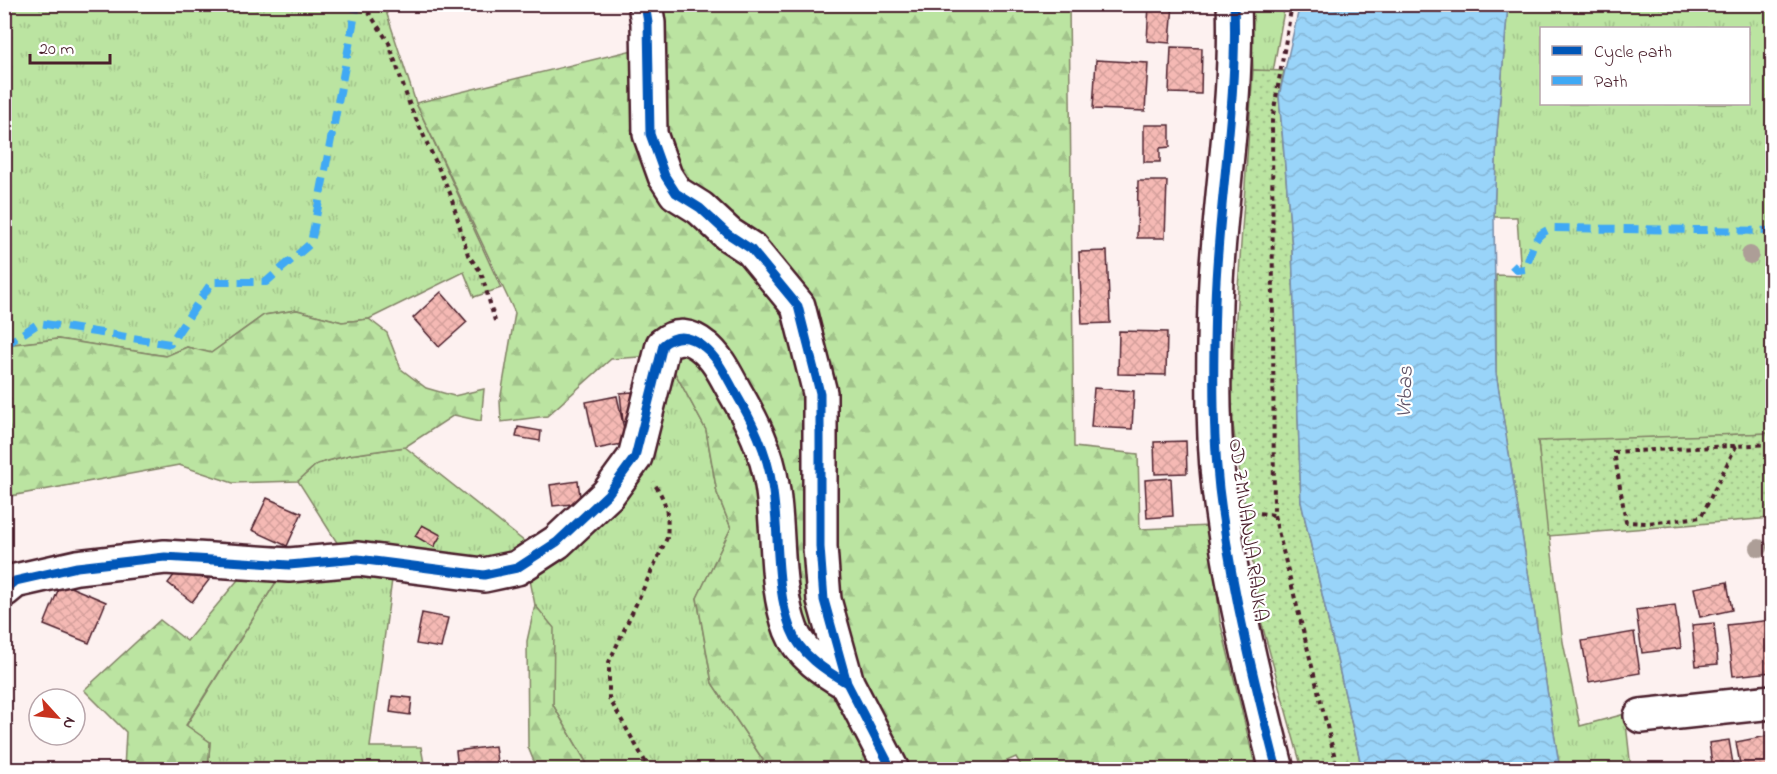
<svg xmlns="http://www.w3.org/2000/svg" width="1777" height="774" viewBox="0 0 1777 774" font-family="'Indie Flower',sans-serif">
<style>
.grass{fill:url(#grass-tufts);stroke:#828266;stroke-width:1.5;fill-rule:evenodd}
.forest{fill:url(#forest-firs);stroke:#828266;stroke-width:1.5}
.park{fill:url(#park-dots);stroke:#828266;stroke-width:1.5}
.water{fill:url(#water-waves);stroke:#798ca7;stroke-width:1.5}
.building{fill:url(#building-cross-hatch);stroke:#4a1f2b;stroke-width:1.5}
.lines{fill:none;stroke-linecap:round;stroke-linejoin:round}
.minor-casing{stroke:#4a1f2b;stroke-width:38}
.path{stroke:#4a1f2b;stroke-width:4;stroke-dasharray:4.5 4.5;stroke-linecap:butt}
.minor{stroke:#fff;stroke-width:33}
.quiet{stroke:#3fa9f5;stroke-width:8;stroke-dasharray:15 8;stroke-linecap:butt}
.cycleway-casing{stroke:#fff;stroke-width:13}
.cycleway{stroke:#0057b8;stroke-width:9}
.tree{fill:#ad9e97}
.labels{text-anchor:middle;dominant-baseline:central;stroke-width:4.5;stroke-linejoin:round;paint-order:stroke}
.street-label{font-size:21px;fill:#4a1f2b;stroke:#fff}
.water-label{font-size:22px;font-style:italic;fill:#625569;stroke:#fff}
</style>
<defs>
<pattern id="grass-tufts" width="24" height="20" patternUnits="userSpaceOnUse" patternTransform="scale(1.5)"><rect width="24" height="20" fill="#bbe4a1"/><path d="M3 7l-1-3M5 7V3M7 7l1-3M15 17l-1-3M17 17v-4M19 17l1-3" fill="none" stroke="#a2c38b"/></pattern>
<pattern id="forest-firs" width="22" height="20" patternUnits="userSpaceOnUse" patternTransform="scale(1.5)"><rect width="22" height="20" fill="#bbe4a1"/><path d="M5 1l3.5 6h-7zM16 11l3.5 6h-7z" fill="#a2c38b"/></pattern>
<pattern id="park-dots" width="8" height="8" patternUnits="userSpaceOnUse" patternTransform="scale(1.5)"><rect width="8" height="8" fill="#bbe4a1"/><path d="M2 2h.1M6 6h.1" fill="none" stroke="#a2c38b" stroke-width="1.8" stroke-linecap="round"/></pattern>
<pattern id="water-waves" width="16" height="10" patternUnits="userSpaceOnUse" patternTransform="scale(1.5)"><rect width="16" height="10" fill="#99d4f9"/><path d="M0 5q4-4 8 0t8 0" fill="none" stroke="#85b6d6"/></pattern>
<pattern id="building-cross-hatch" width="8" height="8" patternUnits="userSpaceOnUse" patternTransform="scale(1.5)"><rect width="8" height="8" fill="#f5b9b4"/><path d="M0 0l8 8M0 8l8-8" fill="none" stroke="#d49f9b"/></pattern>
</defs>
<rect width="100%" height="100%" fill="#fdf1f0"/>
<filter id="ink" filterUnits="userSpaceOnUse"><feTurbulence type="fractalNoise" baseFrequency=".0167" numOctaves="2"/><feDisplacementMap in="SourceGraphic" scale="12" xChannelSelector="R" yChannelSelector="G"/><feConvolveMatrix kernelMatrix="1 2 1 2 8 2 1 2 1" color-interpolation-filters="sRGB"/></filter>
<g filter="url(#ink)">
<path class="grass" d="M4 5H384L416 103 501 288 474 297 464 272 369 319 342 322 297 310 264 315 211 353 187 347 166 356 58 339 5 345Z
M1250 5H1285L1273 72 1253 70Z
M1508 5H1772V433L1538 442 1563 642 1580 726 1625 714 1631 769H1563L1559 764 1496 373V275L1521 276 1517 217H1494L1497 133ZM1542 28H1748V104H1542Z
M668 360 706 430 717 493 731 528 697 598 712 683 769 769H590L553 705V628L535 605 529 575 602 515Z
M405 447 530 546 509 564 343 552 298 481 317 464 349 455Z
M393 572 370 747H421L425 769H208L210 742 186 726 281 574Z"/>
<path class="forest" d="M629 5H1069L1074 447 1138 454 1140 529 1210 526 1220 621 1256 769H1023L1016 757 989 769H769L712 683 697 598 731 528 717 493 706 430 668 360 654 356 611 359 547 416 501 422 500 401 515 313 416 103 637 49Z
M297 310 342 322 369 319 387 333 401 369 426 388 454 396 484 389 481 421 454 415 405 447 349 455 317 464 298 481 233 483 179 465 5 497V345L58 339 166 356 187 347 211 353 264 315Z
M247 569 281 574 186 725 210 742 208 769H124L126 732 84 690 160 620 187 641Z
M535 605 554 628 553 705 590 769H537L528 747 527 641Z"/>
<path class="park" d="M1253 70 1284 71 1279 96 1292 248 1301 502 1362 769H1302L1261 621 1230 404Z
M1772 433V518L1548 536 1538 441Z"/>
<path class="water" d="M1300 4 1508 5 1497 133 1494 217 1496 373 1559 764 1563 769H1362L1301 502 1292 248 1279 96Z"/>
<path class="building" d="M1149 4H1173L1170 43 1147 41Z
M1171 47 1202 48 1201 94 1169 93Z
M1096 60 1148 63 1145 111 1093 109Z
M1144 125H1170V147L1160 148V162H1144Z
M1138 181H1167L1165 238H1137Z
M1107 251 1110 323 1082 324 1079 252Z
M441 292 467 322 439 347 413 318Z
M1119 331 1167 332 1166 375 1118 374Z
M1094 388 1134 391 1132 429 1091 427Z
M632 392 635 420 623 422 620 393Z
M617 396 627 443 596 449 586 402Z
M518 427 541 431 540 441 516 437Z
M1186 441 1187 473 1155 474 1154 442Z
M1171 478 1173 516 1147 518 1145 480Z
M578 481 581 503 553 506 550 485Z
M267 498 302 513 287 546 252 530Z
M422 525 441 535 434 547 415 536Z
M185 561 209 580 192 602 168 583Z
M1727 582 1732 610 1700 617 1694 588Z
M61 583 106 602 89 643 44 625Z
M1675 605 1681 648 1642 653 1636 610Z
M422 613 448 618 441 648 416 644Z
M1772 620V672L1733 676 1727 625Z
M1714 623 1718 664 1696 666 1692 625Z
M1634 632 1640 673 1589 682 1582 641Z
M392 696 412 698 410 715 390 712Z
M1772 735V770H1741L1736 742Z
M1729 740 1734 770H1713L1709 743Z
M495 746 498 770H458L456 751Z"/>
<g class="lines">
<g class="minor-casing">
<path id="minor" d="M645 4 648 23 650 134 665 176 676 193 700 208 728 234 751 249 798 306 820 393V547L824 600 847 683 892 770
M1234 4C1238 105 1218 203 1215 303 1213 372 1212 444 1222 512 1234 599 1255 684 1277 770
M4 590 15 581 77 567 165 557 289 565 358 559 484 575 517 568 557 542 608 494 635 457 663 345C677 333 691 336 704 347 718 358 726 376 735 392 752 421 767 451 772 485 780 532 774 585 791 630 800 654 826 671 847 683
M1641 716 1772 702"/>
</g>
<path class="path" d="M363 4 389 43 410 106 450 193 468 255 481 272 495 321
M1292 4 1272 121 1274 515 1338 770
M1736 446 1701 517 1648 523 1626 522 1614 452 1772 444
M1251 512 1274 515
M650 770 609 698V662L667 538C669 515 667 501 653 482"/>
<use href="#minor" class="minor"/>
<path class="quiet" d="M1512 265 1517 270 1525 269C1533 250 1531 234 1554 228L1772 231
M4 346 39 323 170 344 212 282H266L311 243 357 4"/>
<g class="cycleway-casing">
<path id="cycleway" d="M645 4 648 23 650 134 665 176 676 193 700 208 728 234 751 249 798 306 820 393V547L824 600 847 683 892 770
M1234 4C1238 105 1218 203 1215 303 1213 372 1212 444 1222 512 1234 599 1255 684 1277 770
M4 590 15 581 77 567 165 557 289 565 358 559 484 575 517 568 557 542 608 494 635 457 663 345C677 333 691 336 704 347 718 358 726 376 735 392 752 421 767 451 772 485 780 532 774 585 791 630 800 654 826 671 847 683"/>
</g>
<use href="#cycleway" class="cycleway"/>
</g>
<g class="tree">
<circle cx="1750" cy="255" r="9"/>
<circle cx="1759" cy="548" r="9"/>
</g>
</g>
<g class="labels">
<g class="street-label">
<text transform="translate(1247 530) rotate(82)">OD ZMIJANJA RAJKA</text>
</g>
<g class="water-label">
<text transform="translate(1406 392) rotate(-88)">Vrbas</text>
</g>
</g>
<rect width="1777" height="774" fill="none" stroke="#fff" stroke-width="24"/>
<rect x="12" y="12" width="1753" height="750" fill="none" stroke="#4a1f2b" stroke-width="2" filter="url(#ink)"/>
<rect x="1540" y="27" width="210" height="78" fill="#ffffff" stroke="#b7a5aa" stroke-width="1.5"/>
<rect x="1552" y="46" width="30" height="9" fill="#0057b8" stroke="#b7a5aa" stroke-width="1.5"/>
<text x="1594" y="57" font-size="18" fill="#4a1f2b">Cycle path</text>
<rect x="1552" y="76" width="30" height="9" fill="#3fa9f5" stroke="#b7a5aa" stroke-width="1.5"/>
<text x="1594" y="87" font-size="18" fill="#4a1f2b">Path</text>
<g transform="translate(57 717) rotate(117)"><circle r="28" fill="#ffffff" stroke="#b7a5aa" stroke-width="1.5"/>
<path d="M0-4.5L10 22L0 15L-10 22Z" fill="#c8321e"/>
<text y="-9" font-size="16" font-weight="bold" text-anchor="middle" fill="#4a1f2b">N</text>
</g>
<path d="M30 54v9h80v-9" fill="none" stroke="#4a1f2b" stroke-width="3"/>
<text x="39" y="54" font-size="18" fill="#4a1f2b" stroke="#ffffff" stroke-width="4.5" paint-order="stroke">20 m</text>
</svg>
